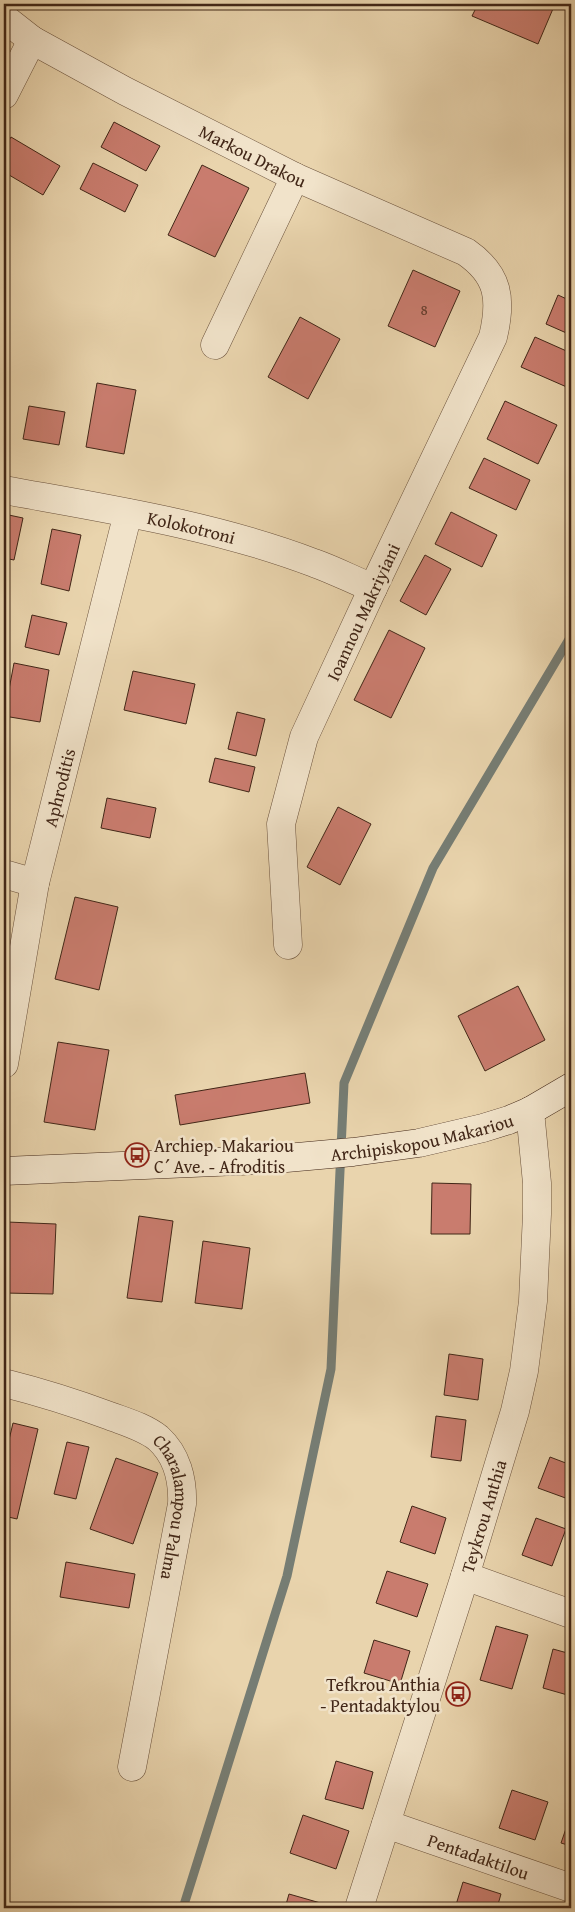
<svg xmlns="http://www.w3.org/2000/svg" width="575" height="1912" viewBox="0 0 575 1912" font-family="'Gentium Book Plus',serif">
<style>
.lines{fill:none;stroke-linecap:round;stroke-linejoin:round}
.stream{stroke:#767d74;stroke-width:9}
.building{fill:#c97c6e;stroke:#412617}
.street-casing{stroke:#6b523c;stroke-width:29}
.secondary-casing{stroke:#412617;stroke-width:29}
.street{stroke:#f1e3ca;stroke-width:28}
.secondary{stroke:#f1e3ca;stroke-width:28}
.labels{text-anchor:middle;dominant-baseline:central;stroke-width:5;stroke-linejoin:round;paint-order:stroke}
.number-label{font-size:15px;fill:#633c2d}
.street-label{font-size:18px;fill:#412617;stroke:#f1e3ca}
.poi-label{font-size:18px;fill:#412617;stroke:#f1e3ca;text-anchor:start}
</style>
<rect width="100%" height="100%" fill="#e9d4ad"/>
<filter id="stains"><feTurbulence type="fractalNoise" baseFrequency=".004" numOctaves="4"/><feColorMatrix values="0 0 0 0 .2 0 0 0 0 .09 0 0 0 0 .02 0 0 0 .5 -.17"/></filter>
<radialGradient id="worn" r=".72"><stop offset=".6" stop-color="#630" stop-opacity="0"/><stop offset="1" stop-color="#630" stop-opacity=".3"/></radialGradient>
<g class="lines">
<path class="stream" d="M183 1908 287 1576 331 1369 344 1083 433 868 571 636"/>
</g>
<path class="building" d="M478 4H555L538 44 472 16Z
M114 122 160 146 146 171 101 147Z
M11 137 60 166 43 195 4 172V148Z
M93 163 138 185 125 212 80 189Z
M202 165 249 188 215 257 168 235Z
M413 270 460 291 435 347 388 326Z
M558 295 571 301V335L546 324Z
M300 317 340 339 308 399 268 377Z
M535 337 571 353V383L569 388 521 367Z
M97 383 136 390 124 454 86 447Z
M505 401 557 425 538 464 487 439Z
M29 406 65 412 59 445 23 439Z
M484 458 530 480 516 510 469 488Z
M451 512 497 535 482 567 435 544Z
M4 514 23 518 14 560 4 558Z
M52 529 81 535 69 591 41 584Z
M425 555 451 569 426 615 400 601Z
M32 615 67 623 59 655 25 647Z
M389 630 425 648 391 718 354 700Z
M14 663 49 670 40 722 4 716Z
M133 671 195 684 186 724 124 710Z
M237 712 265 719 256 756 228 749Z
M215 758 255 767 249 792 209 782Z
M107 798 156 808 150 838 101 828Z
M338 807 371 824 340 885 307 867Z
M75 897 118 907 99 990 55 979Z
M518 986 545 1040 485 1071 458 1016Z
M58 1042 109 1050 95 1130 44 1122Z
M305 1073 310 1103 180 1125 175 1095Z
M432 1183 471 1184 470 1234H431Z
M139 1216 173 1221 162 1302 127 1298Z
M7 1222 56 1224 53 1294 4 1293Z
M203 1241 250 1248 242 1309 195 1303Z
M449 1354 483 1359 478 1400 444 1395Z
M436 1416 466 1420 461 1461 431 1457Z
M13 1423 38 1429 17 1519 4 1516V1461Z
M67 1442 89 1447 76 1499 54 1494Z
M550 1457 571 1465V1500L538 1488Z
M116 1458 158 1473 133 1544 90 1529Z
M412 1506 446 1518 435 1554 400 1542Z
M536 1518 566 1529 552 1566 522 1555Z
M66 1562 135 1574 129 1608 60 1597Z
M387 1571 428 1584 417 1617 376 1603Z
M496 1626 528 1635 512 1689 480 1680Z
M374 1640 410 1651 400 1684 364 1673Z
M553 1649 571 1654V1696L543 1688Z
M336 1761 373 1772 363 1809 325 1799Z
M512 1790 548 1802 535 1840 499 1828Z
M571 1814V1846L561 1843Z
M303 1815 349 1831 336 1869 290 1853Z
M463 1882 501 1894 497 1908H455Z
M289 1894 331 1906 330 1908H285Z"/>
<g class="lines">
<g class="street-casing">
<g id="street">
<path id="s1" d="M4 18 32 40 125 91 295 177 466 252C499 275 502 299 493 337L373 588 304 737 281 824 288 945"/>
<path d="M4 95 32 40"/>
<path d="M215 345 295 177"/>
<path id="s2" d="M4 490C108 509 214 525 314 563 334 570 353 580 373 588"/>
<path d="M4 874 35 883"/>
<path id="s3" d="M4 1064 35 883 128 513"/>
<path id="s4" d="M4 1383C40 1392 75 1403 110 1416 126 1422 144 1427 158 1438 177 1455 183 1480 182 1504L132 1767"/>
<path d="M465 1576 571 1614"/>
<path id="s5" d="M386 1824 571 1888"/>
<path id="s6" d="M359 1908 465 1576 515 1411 524 1371 533 1301 537 1214V1183L530 1111"/>
</g>
</g>
<g class="secondary-casing">
<g id="secondary">
<path id="s7" d="M4 1171 264 1160 353 1152 419 1143 483 1128 509 1120 530 1111 571 1087"/>
</g>
</g>
<use href="#street" class="street"/>
<use href="#secondary" class="secondary"/>
</g>
<defs>
<g id="bus-ring" transform="scale(1.25)"><circle r="9.5" fill="#f1e3ca" stroke="#8f2418" stroke-width="1.5"/><path d="M-5-6H5V4H4V6H2V4H-2V6H-4V4H-5ZM-3.5-4V0h7V-4ZM-3.5 1.2v1.5H-2V1.2ZM2 1.2v1.5H3.5V1.2Z" fill="#8f2418"/></g>
</defs>
<g fill-rule="evenodd">
<use href="#bus-ring" x="137" y="1155"/>
<use href="#bus-ring" x="458" y="1694"/>
</g>
<g class="labels">
<g class="number-label">
<text x="424" y="309">8</text>
</g>
<g class="street-label">
<text stroke="none"><textPath href="#s1" startOffset="285">Markou Drakou</textPath></text>
<text stroke="none"><textPath href="#s2" startOffset="191">Kolokotroni</textPath></text>
<text transform="translate(363 612) rotate(-65)">Ioannou Makriyiani</text>
<text stroke="none"><textPath href="#s3" startOffset="282">Aphroditis</textPath></text>
<text stroke="none"><textPath href="#s7" startOffset="420">Archipiskopou Makariou</textPath></text>
<text stroke="none"><textPath href="#s4" startOffset="238">Charalampou Palma</textPath></text>
<text stroke="none"><textPath href="#s6" startOffset="411">Teykrou Anthia</textPath></text>
<text stroke="none"><textPath href="#s5" startOffset="98">Pentadaktilou</textPath></text>
</g>
<g class="poi-label">
<text x="154" y="1145">Archiep. Makariou<tspan x="154" dy="21">C´ Ave. - Afroditis</tspan></text>
<text x="440" y="1684" text-anchor="end">Tefkrou Anthia<tspan x="440" dy="21">- Pentadaktylou</tspan></text>
</g>
</g>
<rect width="575" height="1912" fill="none" stroke="#e9d4ad" stroke-width="20"/>
<rect x="5" y="5" width="565" height="1902" fill="none" stroke="#412617" stroke-width="2.5"/>
<rect x="10" y="10" width="555" height="1892" fill="none" stroke="#412617"/>
<rect width="100%" height="100%" filter="url(#stains)"/>
<rect width="100%" height="100%" fill="url(#worn)"/>
</svg>
